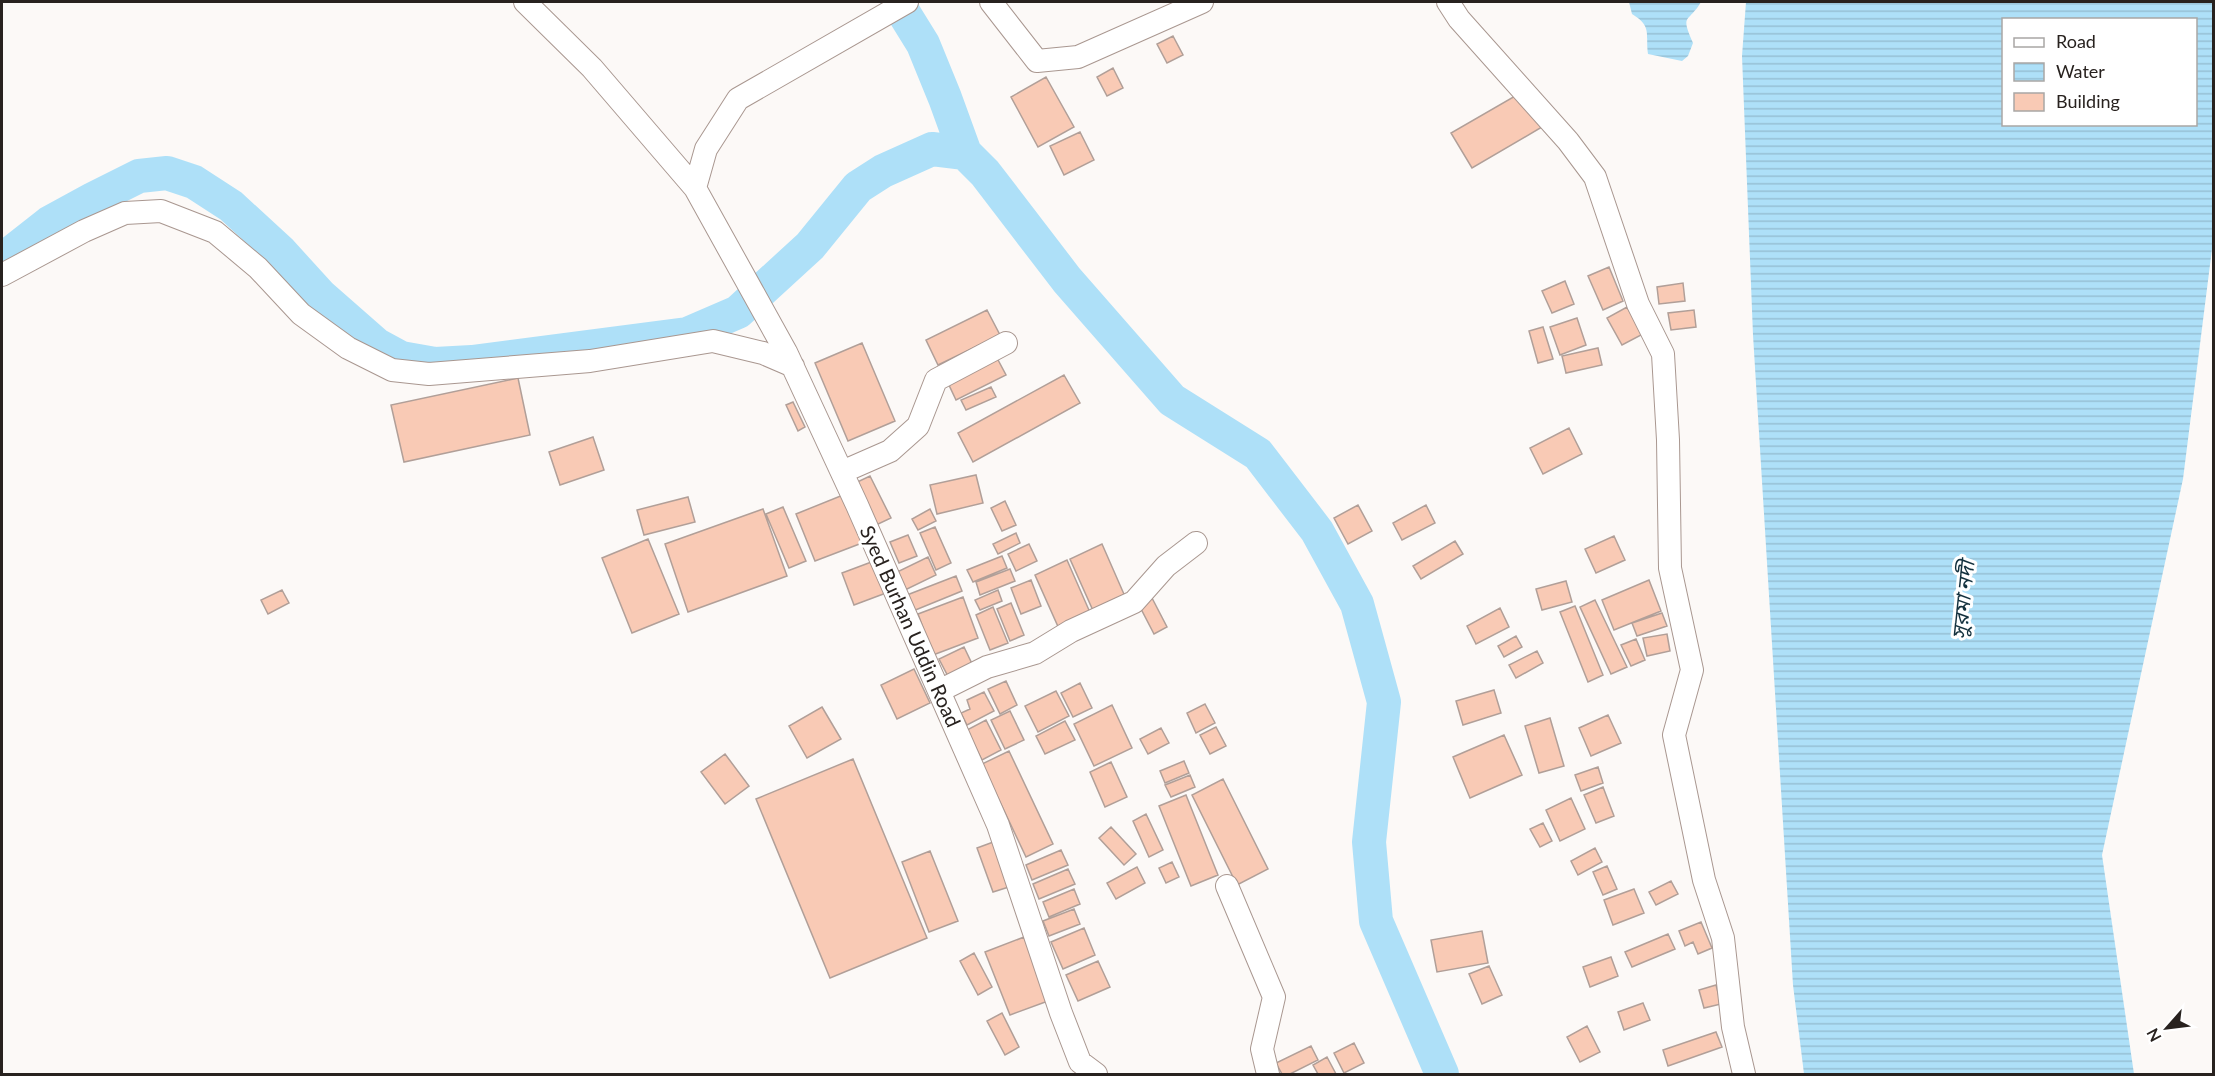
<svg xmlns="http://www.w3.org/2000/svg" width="2215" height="1076" viewBox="0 0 2215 1076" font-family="Lato,'Noto Sans Bengali',sans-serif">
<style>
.water{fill:url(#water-rules);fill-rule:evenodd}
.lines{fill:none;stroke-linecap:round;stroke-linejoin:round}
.river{stroke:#aee0f8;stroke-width:34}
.building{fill:#f9cab5;stroke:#b19f98;stroke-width:1.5}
.minor-casing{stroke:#a99790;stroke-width:24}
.minor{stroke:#fff;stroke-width:22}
.labels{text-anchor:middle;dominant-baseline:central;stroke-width:6;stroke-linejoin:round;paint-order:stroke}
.street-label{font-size:20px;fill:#28221f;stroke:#fff}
.water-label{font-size:21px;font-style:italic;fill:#13313e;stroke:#fff}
</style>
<defs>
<pattern id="water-rules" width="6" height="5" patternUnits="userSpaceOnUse" patternTransform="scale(1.5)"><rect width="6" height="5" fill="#aee0f8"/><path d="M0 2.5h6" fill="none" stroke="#96c0d4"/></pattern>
</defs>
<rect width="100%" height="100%" fill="#fcf9f7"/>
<path class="water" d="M1629 2H1701C1688 24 1680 13 1693 43L1688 56 1682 61 1648 54C1645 34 1653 27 1632 14Z
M1746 2H2213V241L2183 479 2102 855 2134 1074H1804L1793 985 1753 335 1742 56ZM2004 20H2196V124H2004Z"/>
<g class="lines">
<path class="river" d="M897 2 923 44 945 98 965 153
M2 260 49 223 93 199 139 176 167 173 194 182 231 206 280 251 320 295 377 345 401 358 435 364 472 362 687 334 738 312 810 246 858 187 883 171 932 149 965 153 985 173 1067 280 1172 400 1258 454 1317 531 1357 604 1384 702 1369 842 1376 921 1442 1074"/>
</g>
<path class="building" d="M1173 36 1183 55 1167 63 1157 44Z
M1113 68 1123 88 1107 96 1097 77Z
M1046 77 1074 127 1038 147 1011 97Z
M1522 92 1542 127 1472 168 1451 133Z
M1080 132 1094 160 1064 175 1050 146Z
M1609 267 1623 301 1603 310 1588 276Z
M1565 281 1574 304 1552 313 1542 291Z
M1683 283 1685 301 1659 304 1657 287Z
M1627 307 1643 334 1622 345 1607 318Z
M987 310 1000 335 938 365 926 340Z
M1694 310 1696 327 1671 330 1668 313Z
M1577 318 1586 345 1560 355 1550 327Z
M1543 327 1553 359 1538 363 1529 331Z
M862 343 895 421 848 441 815 363Z
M1598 348 1602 365 1566 373 1562 356Z
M997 358 1006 375 956 400 948 383Z
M1064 375 1080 403 973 462 958 433Z
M518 378 530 435 404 462 391 405Z
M991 387 996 397 966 410 961 400Z
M793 402 805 427 798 431 786 405Z
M1569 428 1582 454 1543 474 1530 448Z
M593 437 604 470 560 485 549 452Z
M976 475 983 503 937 514 930 485Z
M870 476 891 518 874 526 853 484Z
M843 495 862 543 815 561 796 514Z
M688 497 695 522 644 535 637 510Z
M1005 501 1016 525 1002 531 991 508Z
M1358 505 1372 531 1348 544 1334 518Z
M1426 505 1435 523 1402 540 1393 523Z
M783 507 806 561 789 568 766 514Z
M763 509 787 576 688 612 665 544Z
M930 509 936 521 918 530 912 519Z
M935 527 951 563 936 570 920 533Z
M1016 533 1020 543 998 554 993 544Z
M908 535 917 556 899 563 890 542Z
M1614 536 1625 560 1596 573 1585 549Z
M648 539 679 614 632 633 602 558Z
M1455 541 1463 554 1421 579 1413 566Z
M1029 544 1037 561 1016 571 1008 554Z
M1102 544 1127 601 1095 615 1070 559Z
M1002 556 1007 568 973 582 967 570Z
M928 557 936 575 903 591 895 573Z
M1067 560 1092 617 1060 631 1035 575Z
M874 561 886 593 854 605 842 573Z
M1010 569 1015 581 980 595 976 582Z
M956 576 962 591 913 611 907 595Z
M1031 580 1041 606 1021 614 1011 588Z
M1649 580 1661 611 1614 630 1602 600Z
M1566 581 1572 602 1542 610 1536 589Z
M282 590 289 603 268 614 261 600Z
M998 590 1002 601 980 610 975 600Z
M963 597 978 638 933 655 918 614Z
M1152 598 1167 627 1154 634 1139 605Z
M1595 600 1627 667 1611 674 1580 607Z
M1011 603 1024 635 1010 641 997 609Z
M1575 606 1603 675 1588 682 1560 612Z
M993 607 1008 643 990 650 976 615Z
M1500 608 1509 627 1476 644 1467 626Z
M1662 613 1667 626 1637 636 1632 623Z
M1667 634 1670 651 1647 656 1643 638Z
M1516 636 1522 647 1504 657 1498 646Z
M1636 639 1645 660 1631 666 1621 645Z
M964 647 975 670 951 682 939 659Z
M1537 651 1543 663 1516 678 1509 665Z
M914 669 930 703 897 719 881 685Z
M1006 681 1017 705 1000 714 988 689Z
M1080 683 1092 708 1073 717 1061 693Z
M1494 690 1501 713 1463 725 1456 701Z
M1056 691 1069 716 1038 732 1025 706Z
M984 692 994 711 967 725 961 713 970 709 967 700Z
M1205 704 1215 723 1196 733 1187 713Z
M1112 705 1132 748 1094 766 1074 724Z
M822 707 841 739 807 758 789 726Z
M1010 711 1024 740 1005 749 991 720Z
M1608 715 1621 743 1591 756 1579 728Z
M1550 718 1564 766 1539 773 1525 726Z
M986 720 1001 750 982 760 967 730Z
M1065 721 1075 740 1045 754 1036 736Z
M1216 727 1226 746 1210 754 1200 735Z
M1161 728 1169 743 1148 754 1140 739Z
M1504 735 1522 775 1470 798 1453 757Z
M1009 751 1053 844 1026 857 982 764Z
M725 754 749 786 725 804 701 772Z
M853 759 927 938 830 978 756 799Z
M1184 761 1189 773 1165 783 1160 771Z
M1111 762 1127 797 1105 807 1090 772Z
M1598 767 1603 783 1581 791 1575 775Z
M1190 775 1195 787 1171 797 1165 785Z
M1223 779 1268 869 1237 885 1192 795Z
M1603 787 1614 816 1596 823 1584 795Z
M1186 795 1218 875 1191 886 1159 806Z
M1571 798 1585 829 1560 841 1546 810Z
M1146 814 1163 850 1149 857 1133 821Z
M1543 823 1552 841 1540 847 1530 829Z
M1111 827 1136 854 1124 865 1099 838Z
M996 841 1012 886 993 892 977 848Z
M1595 848 1602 862 1578 875 1571 861Z
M1061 850 1068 865 1032 880 1026 865Z
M930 851 958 921 929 932 902 862Z
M1172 862 1179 877 1166 883 1159 868Z
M1607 866 1617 889 1603 895 1593 872Z
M1137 867 1145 883 1116 899 1107 883Z
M1068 869 1075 884 1039 899 1033 884Z
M1671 881 1678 894 1656 905 1649 892Z
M1074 889 1080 904 1049 917 1043 902Z
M1634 889 1644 913 1613 925 1604 900Z
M1074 909 1080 924 1049 936 1043 921Z
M1701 922 1712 948 1698 954 1693 942 1685 946 1679 931Z
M1084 928 1095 955 1063 969 1051 942Z
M1482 931 1488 963 1437 972 1431 940Z
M1668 934 1675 949 1632 967 1625 952Z
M1024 937 1048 1001 1010 1015 985 952Z
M974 953 992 987 978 995 960 961Z
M1611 957 1618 976 1590 987 1583 967Z
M1098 961 1110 987 1078 1001 1066 975Z
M1489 966 1502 995 1482 1004 1469 974Z
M1716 985 1721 1004 1704 1008 1699 990Z
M1643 1003 1650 1020 1624 1030 1618 1012Z
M1002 1013 1019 1047 1005 1055 987 1021Z
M1587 1026 1600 1052 1580 1062 1567 1037Z
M1716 1032 1722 1047 1668 1066 1663 1050Z
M1354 1043 1364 1063 1344 1073 1334 1053Z
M1311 1046 1318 1060 1290 1074H1282L1276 1063Z
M1327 1057 1336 1074H1318L1313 1065Z"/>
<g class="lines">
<g class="minor-casing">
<path id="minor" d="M525 2 592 68 695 188 786 352 857 505 998 825 1061 1013 1080 1062 1096 1074
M991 2 1037 61 1078 57 1202 2
M1448 2 1459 19 1568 141 1595 177 1638 304 1663 354 1668 440 1670 568 1692 670 1674 735 1704 880 1723 938 1733 1027 1744 1074
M695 188 706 149 738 99 907 2
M2 275 84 231 125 213 161 211 215 232 258 268 301 314 348 348 392 370 429 374 590 361 713 341 763 353 793 366
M842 472 890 451 918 426 936 380 1006 343
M939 691 987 667 1035 653 1071 631 1134 602 1166 566 1196 543
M1227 886 1274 997 1262 1049 1268 1074"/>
</g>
<use href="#minor" class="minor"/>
</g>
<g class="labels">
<g class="street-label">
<text transform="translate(911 626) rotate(66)">Syed Burhan Uddin Road</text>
</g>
<g class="water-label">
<text transform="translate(1962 600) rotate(-84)">সুরমা নদী</text>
</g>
</g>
<rect width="2215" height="1076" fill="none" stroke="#28221f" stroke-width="6"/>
<rect x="2002" y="18" width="195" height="108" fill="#ffffff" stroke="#a9a7a5" stroke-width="1.5"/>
<rect x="2014" y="38" width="30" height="9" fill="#ffffff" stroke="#a9a7a5" stroke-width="1.5"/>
<text x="2056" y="48" font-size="18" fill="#28221f">Road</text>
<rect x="2014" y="63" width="30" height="18" fill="url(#water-rules)" stroke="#a9a7a5" stroke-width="1.5"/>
<text x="2056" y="78" font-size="18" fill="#28221f">Water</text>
<rect x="2014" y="93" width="30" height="18" fill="#f9cab5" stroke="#a9a7a5" stroke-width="1.5"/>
<text x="2056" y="108" font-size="18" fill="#28221f">Building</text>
<g transform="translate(2167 1028) rotate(242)" stroke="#ffffff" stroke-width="4.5" paint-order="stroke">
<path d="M0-4.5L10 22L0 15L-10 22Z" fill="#28221f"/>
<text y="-9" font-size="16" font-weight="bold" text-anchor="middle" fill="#28221f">N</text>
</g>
</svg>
